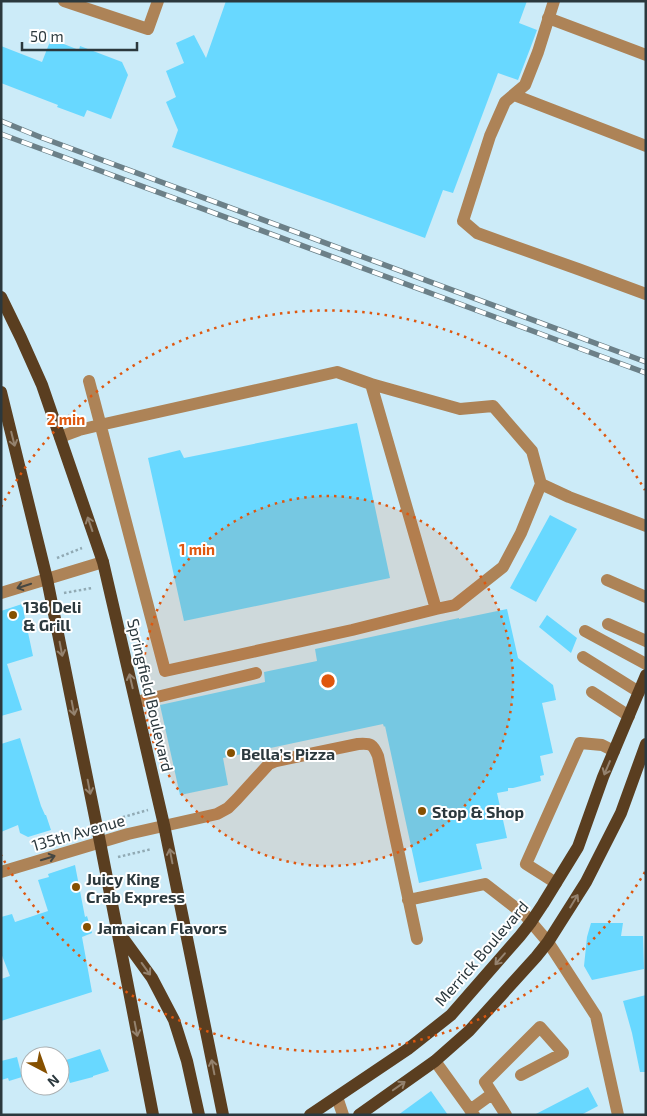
<svg xmlns="http://www.w3.org/2000/svg" width="647" height="1116" viewBox="0 0 647 1116" font-family="'Exo 2',sans-serif">
<style>
.building{fill:#68d8ff}
.lines{fill:none;stroke-linecap:round;stroke-linejoin:round}
.path{stroke:#91aab4;stroke-width:2.5;stroke-dasharray:2.5 2.5;stroke-linecap:butt}
.minor{stroke:#ad8357;stroke-width:12}
.major{stroke:#5a3e20;stroke-width:12}
.rail-casing{stroke:#6c8088;stroke-width:5.5}
.rail{stroke:#fff;stroke-width:4;stroke-dasharray:11;stroke-linecap:butt}
.oneway{stroke:#94826e}
.oneway2{stroke:#454742}
.ring{fill:none;stroke:#df570e;stroke-width:2.5;stroke-dasharray:2.5 5}
.poi-dot{fill:#865000;stroke:#fff;stroke-width:2}
.labels{text-anchor:middle;dominant-baseline:central;stroke-width:4;stroke-linejoin:round;paint-order:stroke}
.poi-label{font-size:16px;font-weight:bold;fill:#2b383d;stroke:#fff;text-anchor:start}
.street-label{font-size:16px;fill:#2b383d;stroke:#fff}
.centre{fill:#df570e;stroke:#fff;stroke-width:2.5}
.ring-label{font-size:15px;text-anchor:middle;font-weight:bold;fill:#df570e;stroke:#fff;stroke-width:4;stroke-linejoin:round;paint-order:stroke}
</style>
<rect width="100%" height="100%" fill="#ccebf8"/>
<path class="building" d="M226 1H527L519 23 537 30 530 49 518 80 498 73 453 193 443 190 425 238 330 203 172 147 178 130 166 102 176 97 166 71 184 63 176 43 194 35 206 58Z
M51 39 79 50 80 46 122 62 128 75 111 119 87 110 84 117 57 107 58 105 1 83V46L42 62Z
M357 423 390 578 184 621 148 458 180 450 184 458Z
M550 515 577 529 536 602 510 588Z
M22 604 33 656 7 664 22 710 1 716V611Z
M507 609 518 658 553 685 556 700 542 703 553 753 540 756 544 775 540 776 541 781 513 788H508V791L497 793 507 838 476 844 482 869 419 883 385 726 384 727 383 724 223 758 228 785 180 795 160 705 265 682 264 672 317 661 315 649 459 618V619Z
M547 615 577 638 571 653 539 627Z
M20 738 41 806 45 815H46L51 830 28 837 20 833 18 825 1 832V744Z
M75 865 85 917 87 916 92 933 82 937 92 992 1 1021V979L10 976 1 953V917L12 914 15 922 48 911 38 880 49 877 48 874Z
M591 923H623L621 936H643L644 969 592 980 584 966 587 937Z
M646 995V1072H640L632 1033 623 1001Z
M100 1049 109 1071 93 1076V1077L70 1083 63 1061Z
M17 1057 22 1077 9 1081 8 1078 1 1080V1061Z
M588 1087 598 1106 581 1115H534Z
M431 1091 448 1115H398Z"/>
<g class="lines">
<path class="path" d="M57 558 82 548
M64 593 92 588
M113 820 148 810
M118 857 152 849"/>
<path class="minor" d="M64 1 148 29 158 1
M554 1 538 52 525 85 505 102 490 136 463 221 477 233 578 269 646 294
M548 18 646 55
M514 95 646 146
M371 384 460 409 493 406 532 451 541 484 521 533 503 567 455 605 436 609
M60 437 79 430 100 425 337 372 371 384 436 609 352 630 165 671 89 381
M541 484 569 497 646 526
M607 580 646 597
M1 593 103 562
M608 624 646 641
M585 631 646 664
M583 657 639 692
M592 692 629 716
M136 702 256 673
M1 872 128 834 217 814 228 808 237 799 269 764 276 761 358 744C371 743 373 744 378 756L417 939
M556 883 526 864 580 743 602 745 614 751
M408 900 485 884 525 915 548 942 596 1016 618 1115
M435 1061 474 1115
M337 1097 343 1115
M470 1110 492 1094
M506 1115 485 1082 540 1027 563 1053 521 1075"/>
<path class="major" d="M1 297 21 338 42 385 103 562 164 825 223 1115
M1 392 47 579 100 842 153 1115
M120 934 152 978 174 1020 187 1061 199 1115
M310 1115 408 1049 451 1015 520 936 531 922 543 904 578 847 603 777 646 675
M359 1115 435 1061 469 1031 536 957 548 942 586 882 621 813 646 744"/>
<g class="rail-casing">
<path id="rail" d="M1 121 40 137 646 362
M1 134 646 373"/>
</g>
<use href="#rail" class="rail"/>
</g>
<defs><path id="oneway-shaft" d="M-6 0H5M1.5-3L5.5 0L1.5 3" fill="none" stroke-width="1.6" stroke-linecap="round" stroke-linejoin="round" transform="scale(1.25)"/></defs>
<g class="oneway">
<use href="#oneway-shaft" transform="translate(13 439) rotate(76)"/>
<use href="#oneway-shaft" transform="translate(90 524) rotate(-109)"/>
<use href="#oneway-shaft" transform="translate(61 649) rotate(79)"/>
<use href="#oneway-shaft" transform="translate(131 681) rotate(-103)"/>
<use href="#oneway-shaft" transform="translate(73 708) rotate(79)"/>
<use href="#oneway-shaft" transform="translate(607 768) rotate(113)"/>
<use href="#oneway-shaft" transform="translate(89 787) rotate(79)"/>
<use href="#oneway-shaft" transform="translate(171 856) rotate(-101)"/>
<use href="#oneway-shaft" transform="translate(574 901) rotate(-59)"/>
<use href="#oneway-shaft" transform="translate(500 959) rotate(131)"/>
<use href="#oneway-shaft" transform="translate(146 969) rotate(54)"/>
<use href="#oneway-shaft" transform="translate(136 1029) rotate(79)"/>
<use href="#oneway-shaft" transform="translate(213 1067) rotate(-101)"/>
<use href="#oneway-shaft" transform="translate(399 1086) rotate(-35)"/>
</g>
<g class="oneway2">
<use href="#oneway-shaft" transform="translate(24 586) rotate(162)"/>
<use href="#oneway-shaft" transform="translate(48 858) rotate(-17)"/>
</g>
<circle cx="328" cy="681" r="185" fill="#df570e" fill-opacity=".12"/>
<g class="ring">
<circle cx="328" cy="681" r="185"/>
<path d="M645 872A370 370 0 0 1 1 855M1 507A370 370 0 0 1 645 490"/>
</g>
<g class="poi-dot">
<circle cx="13" cy="615" r="5"/>
<circle cx="231" cy="753" r="5"/>
<circle cx="422" cy="811" r="5"/>
<circle cx="76" cy="887" r="5"/>
<circle cx="87" cy="927" r="5"/>
</g>
<g class="labels">
<g class="poi-label">
<text x="23" y="606">136 Deli<tspan x="23" dy="18">&amp; Grill</tspan></text>
<text x="241" y="753">Bella’s Pizza</text>
<text x="432" y="811">Stop &amp; Shop</text>
<text x="86" y="878">Juicy King<tspan x="86" dy="18">Crab Express</tspan></text>
<text x="97" y="927">Jamaican Flavors</text>
</g>
<g class="street-label">
<text transform="translate(151 695) rotate(77)">Springfield Boulevard</text>
<text transform="translate(78 832) rotate(-16)">135th Avenue</text>
<text transform="translate(481 953) rotate(-49)">Merrick Boulevard</text>
</g>
</g>
<circle cx="328" cy="681" r="8" class="centre"/>
<g class="ring-label">
<text x="66" y="425">2 min</text>
<text x="197" y="555">1 min</text>
</g>
<rect width="647" height="1116" fill="none" stroke="#2b383d" stroke-width="5"/>
<g transform="translate(45 1071) rotate(139)"><circle r="24" fill="#ffffff" stroke="#aaafb1"/>
<path d="M0-4L9 19L0 12L-9 19Z" fill="#865000"/>
<text y="-8" font-size="14" font-weight="bold" text-anchor="middle" fill="#2b383d">N</text>
</g>
<path d="M22 42v8h115v-8" fill="none" stroke="#2b383d" stroke-width="2.5"/>
<text x="30" y="42" font-size="15" fill="#2b383d" stroke="#ffffff" stroke-width="4" paint-order="stroke">50 m</text>
</svg>
